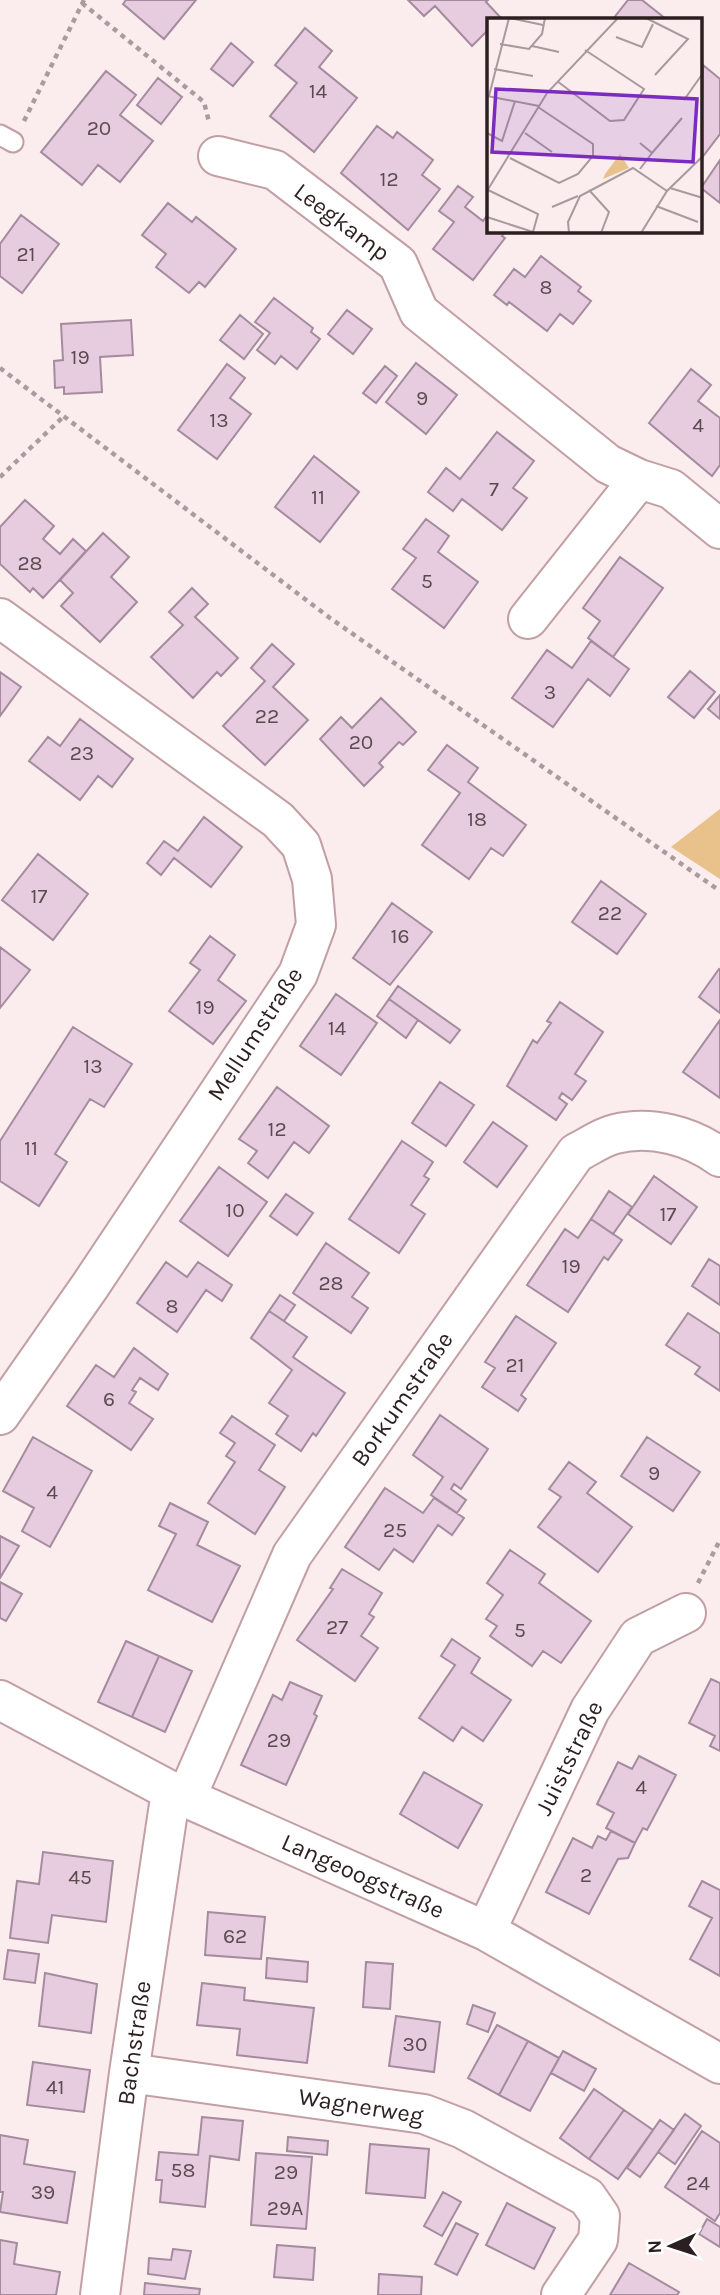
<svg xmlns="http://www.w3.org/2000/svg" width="720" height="2295" viewBox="0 0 720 2295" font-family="Karla,sans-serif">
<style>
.green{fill:#e9c18a}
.building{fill:#e7cbdf;stroke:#a58b9e;stroke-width:2}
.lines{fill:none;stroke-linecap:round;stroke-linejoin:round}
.service-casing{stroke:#c29fa4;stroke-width:23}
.minor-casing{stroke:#c29fa4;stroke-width:42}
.path{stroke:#aa9c9e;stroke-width:4.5;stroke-dasharray:5 5;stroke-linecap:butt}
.service{stroke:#fff;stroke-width:19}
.minor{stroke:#fff;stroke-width:38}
.labels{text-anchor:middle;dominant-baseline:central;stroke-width:6;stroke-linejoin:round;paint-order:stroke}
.number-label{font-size:21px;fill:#5b4a50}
.street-label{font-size:24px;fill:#2c1f21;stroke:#fefefe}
.inset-road{fill:none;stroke:#a89a9c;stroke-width:2}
.view{fill:#7b2cbf;fill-opacity:0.15;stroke:#7b2cbf;stroke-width:3.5}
.inset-edge{fill:none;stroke:#2c1f21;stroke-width:3.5}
</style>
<rect width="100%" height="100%" fill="#fbecee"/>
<path class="green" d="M720 809V879L671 847Z"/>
<path class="building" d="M126 0H196L164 39 123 4Z
M408 0H488L486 2 501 18 489 19V29L472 46 435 6 424 16Z
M628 0H642L666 19H613Z
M305 28 332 51 319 67 357 98 314 152 270 116 297 83 275 65Z
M231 43 253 62 233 86 211 69Z
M703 65 720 79V134L701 159Z
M106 71 136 95 120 115 153 141 120 182 98 165 82 185 41 152Z
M158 78 182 97 161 124 137 105Z
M377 126 393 138 397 132 433 160 422 175 440 189 408 230 341 173Z
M720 160V203L701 188Z
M458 186 473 197 465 207 483 221 489 213V231H506L502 236 505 238 473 280 433 249 454 222 439 211Z
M168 203 192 222 196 217 236 249 205 287 199 282 189 293 156 267 166 254 142 235Z
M21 215 59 244 22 293 0 276V244Z
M541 256 581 287 578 291 591 301 573 324 560 314 547 331 509 302 507 305 494 295 514 269 525 277Z
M274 298 313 328 311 332 320 339 297 369 281 356 275 364 257 350 270 333 255 322Z
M347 310 372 329 353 354 328 334Z
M240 315 263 334 244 359 220 340Z
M131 320 133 355 100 357 102 392 64 394V387L55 388 54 361 63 360 61 324Z
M416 363 457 395 426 434 386 402Z
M227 364 245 378 230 398 251 414 217 459 178 430Z
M385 366 397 376 376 403 363 393Z
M691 369 711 385 698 401 720 418V465L712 476 649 423Z
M497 432 534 461 513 488 527 498 502 530 462 499 453 511 428 492 446 468 460 479Z
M314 456 359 492 320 542 275 507Z
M25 500 54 526 43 539 60 554 73 539 86 551 43 598 33 588 30 592 0 564V527Z
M426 519 449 536 438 552 478 582 444 628 392 589 416 558 403 549Z
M103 533 129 557 111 577 137 602 100 642 61 606 73 593 60 580Z
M620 557 663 588 613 657 588 638 600 621 583 608Z
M192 588 208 604 195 617 238 658 221 676 217 672 193 698 151 657 183 625 169 612Z
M591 641 629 669 610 696 588 679 553 727 512 698 547 650 572 668Z
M272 644 294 664 273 687 308 720 265 765 223 726 265 681 251 668Z
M690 671 715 692 694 718 668 697Z
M0 672 21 687 0 716Z
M720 695V719L708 709Z
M381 698 416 732 403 745 399 742 379 763 383 767 364 786 320 739 341 717 352 728Z
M80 719 133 759 112 787 98 776 80 800 29 761 48 737 60 746Z
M447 745 478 768 468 782 526 825 503 856 491 848 469 879 422 845 460 793 428 770Z
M204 817 242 847 211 887 174 858 161 875 147 863 164 841 178 851Z
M38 854 88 894 53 940 2 900Z
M601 881 646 914 617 954 572 922Z
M392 903 432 932 390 985 353 958Z
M210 936 235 955 218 980 246 1001 213 1044 169 1011 200 970 190 963Z
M0 947 30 970 0 1008Z
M719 969 720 970V1013L699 997Z
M398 986 460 1030 450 1043 389 999Z
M336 994 377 1023 341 1075 300 1046Z
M389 999 418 1020 406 1038 377 1016Z
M560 1002 603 1032 575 1074 586 1081 572 1100 562 1093 559 1098 567 1104 556 1120 507 1086 533 1040 537 1043 551 1023 547 1021Z
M720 1020V1098L683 1072Z
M73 1027 132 1064 104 1107 90 1099 55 1154 67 1162 39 1206 0 1181V1141Z
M440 1082 474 1105 446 1146 412 1123Z
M277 1087 329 1126 309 1153 294 1142 268 1178 248 1163 257 1151 239 1139Z
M493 1122 527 1146 497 1187 464 1162Z
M402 1141 433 1162 424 1176 429 1179 411 1205 425 1214 399 1253 349 1219Z
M219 1167 267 1202 228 1256 180 1221Z
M654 1176 697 1207 671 1244 628 1214Z
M609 1191 632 1207 613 1234 591 1219Z
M286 1194 313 1213 297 1235 270 1216Z
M591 1219 622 1240 608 1260 604 1257 568 1312 527 1285 565 1229 578 1238Z
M326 1243 369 1273 352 1297 368 1308 351 1333 293 1293Z
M709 1259 720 1266V1305L692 1286Z
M166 1262 187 1277 198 1262 232 1285 222 1301 206 1290 177 1332 137 1303Z
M280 1295 295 1305 284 1321 269 1311Z
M269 1311 307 1337 293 1357 345 1393 316 1436 313 1433 301 1451 276 1434 288 1416 269 1403 292 1370 251 1338Z
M688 1313 720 1334V1391L695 1374 700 1367 666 1345Z
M516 1316 556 1343 521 1395 526 1399 518 1411 482 1387 495 1368 485 1362Z
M134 1348 168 1374 158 1390 140 1378 132 1390 136 1392 129 1403 153 1419 131 1450 67 1406 96 1365 114 1377Z
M440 1415 488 1449 461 1489 454 1484 451 1489 466 1500 457 1513 431 1495 443 1477 413 1455Z
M232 1416 275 1445 259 1470 285 1487 255 1534 208 1503 235 1462 226 1456 235 1443 220 1433Z
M33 1437 92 1471 50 1547 22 1531 34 1508 3 1491Z
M647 1437 700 1472 673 1511 621 1476Z
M569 1462 596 1482 587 1493 632 1527 598 1572 538 1527 561 1497 549 1489Z
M385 1488 423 1513 434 1498 464 1518 452 1535 438 1525 413 1562 394 1549 379 1570 345 1547Z
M170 1503 208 1522 197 1545 240 1566 212 1622 148 1590 176 1534 159 1526Z
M0 1536 19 1546 0 1578Z
M510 1550 545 1574 539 1583 591 1621 561 1663 543 1651 532 1666 490 1636 497 1626 486 1619 503 1595 487 1583Z
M342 1569 382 1593 369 1614 374 1617 361 1636 378 1648 355 1681 297 1640 333 1589 330 1588Z
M0 1582 22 1594 6 1621 0 1618Z
M452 1639 480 1658 471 1673 511 1700 483 1741 462 1727 453 1741 419 1718 455 1665 441 1656Z
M126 1641 159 1656 132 1717 98 1702Z
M159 1656 192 1671 165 1732 132 1717Z
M711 1679 720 1683V1751L710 1746 715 1736 689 1723Z
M290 1682 322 1696 314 1714 317 1716 286 1785 241 1765 273 1695 282 1700Z
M639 1756 676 1775 647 1830 643 1828 635 1843 606 1828 614 1813 597 1804 618 1762 632 1769Z
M424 1772 482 1805 458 1848 400 1814Z
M611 1831 635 1843 628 1858 618 1859 589 1914 546 1892 573 1838 592 1848 598 1836 606 1840Z
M43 1852 113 1861 106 1922 52 1915 48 1943 10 1938 17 1881 39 1884Z
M702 1881 720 1890V1976L690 1959 712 1918 689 1906Z
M208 1912 265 1917 261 1959 205 1955Z
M8 1950 39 1954 35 1983 4 1979Z
M267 1958 308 1962 307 1982 266 1978Z
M366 1962 393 1964 390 2009 363 2007Z
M45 1973 97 1984 91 2033 39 2026Z
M202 1983 245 1988 244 2000 314 2008 307 2063 237 2055 240 2029 197 2025Z
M473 2005 495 2013 488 2032 467 2024Z
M396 2016 440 2022 434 2072 389 2066Z
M497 2025 528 2041 499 2095 468 2078Z
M528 2041 559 2058 530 2111 499 2095Z
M563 2051 596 2069 584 2091 551 2073Z
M33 2062 90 2070 84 2112 27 2105Z
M594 2089 624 2110 589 2159 560 2138Z
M624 2110 653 2130 618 2179 589 2159Z
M685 2114 701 2126 675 2164 658 2152Z
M202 2117 243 2121 239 2160 210 2156 205 2207 160 2202 162 2180H156L159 2152 198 2155Z
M660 2120 674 2130 640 2177 627 2168Z
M702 2131 720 2143V2213L715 2221 665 2187Z
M0 2135 28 2140 24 2164 75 2172 67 2223 0 2212 3 2192H0Z
M288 2137 328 2141 327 2155 287 2151Z
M370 2144 429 2149 425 2198 366 2193Z
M256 2153 312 2157 306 2229 251 2225Z
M443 2192 461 2202 442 2236 424 2226Z
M507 2203 555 2228 534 2269 486 2245Z
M707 2219 720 2227V2247L699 2234Z
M456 2223 478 2234 457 2275 435 2264Z
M0 2240 17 2243 14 2264 60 2272 56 2295H0Z
M277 2245 315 2248 313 2280 274 2277Z
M173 2249 191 2251 185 2279 148 2274 149 2258 171 2260Z
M629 2263 679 2292 677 2295H610Z
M379 2274 422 2277 421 2295H378Z
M145 2283 200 2289 199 2295H144Z"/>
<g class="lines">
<g class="service-casing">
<path id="service" d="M0 135 13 142"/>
</g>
<g class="minor-casing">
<path id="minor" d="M218 156 275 170 398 264 419 312 608 464 639 479
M0 618 278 820 301 845 312 879 316 925 298 974 90 1286 0 1415
M528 619 639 479 671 489 720 529
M0 1700 171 1791 486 1931 720 2064
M186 1798 292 1555 576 1153C588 1147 602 1137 615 1134 652 1125 691 1136 720 1157
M486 1931 590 1710 638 1637 686 1613
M129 2073 424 2114 463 2129 587 2197 600 2216 598 2240 561 2295
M100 2295 129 2073 171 1791"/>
</g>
<path class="path" d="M82 3 204 102 209 122
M24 121 84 0
M0 368 330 618 720 891
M0 477 63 417
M698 1583 720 1540"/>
<use href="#service" class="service"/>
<use href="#minor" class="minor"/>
</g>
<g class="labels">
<g class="number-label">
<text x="318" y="91">14</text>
<text x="99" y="128">20</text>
<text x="389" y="179">12</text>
<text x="26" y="254">21</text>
<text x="546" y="287">8</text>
<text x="80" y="357">19</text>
<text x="422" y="398">9</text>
<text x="219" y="420">13</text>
<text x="698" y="425">4</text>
<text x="494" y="489">7</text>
<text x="318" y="497">11</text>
<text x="30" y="563">28</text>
<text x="427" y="581">5</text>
<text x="550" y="692">3</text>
<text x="267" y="716">22</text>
<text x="361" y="742">20</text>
<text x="82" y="753">23</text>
<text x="477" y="819">18</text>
<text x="39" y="896">17</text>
<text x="610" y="913">22</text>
<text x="400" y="936">16</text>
<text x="205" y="1007">19</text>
<text x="337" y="1028">14</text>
<text x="93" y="1066">13</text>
<text x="277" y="1129">12</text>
<text x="31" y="1148">11</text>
<text x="235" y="1210">10</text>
<text x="668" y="1214">17</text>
<text x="571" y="1266">19</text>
<text x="331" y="1283">28</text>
<text x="172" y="1306">8</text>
<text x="515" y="1365">21</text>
<text x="109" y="1399">6</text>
<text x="654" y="1473">9</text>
<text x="52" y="1492">4</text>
<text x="395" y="1530">25</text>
<text x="337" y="1627">27</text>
<text x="520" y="1630">5</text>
<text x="279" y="1740">29</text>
<text x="641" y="1787">4</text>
<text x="586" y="1875">2</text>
<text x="80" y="1877">45</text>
<text x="235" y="1936">62</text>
<text x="415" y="2044">30</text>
<text x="55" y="2087">41</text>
<text x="183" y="2170">58</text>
<text x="286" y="2172">29</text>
<text x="698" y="2183">24</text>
<text x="43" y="2192">39</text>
<text x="285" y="2208">29A</text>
</g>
<g class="street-label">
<text transform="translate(342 222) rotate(37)">Leegkamp</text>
<text transform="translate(255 1034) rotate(-57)">Mellumstraße</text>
<text transform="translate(402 1399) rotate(-55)">Borkumstraße</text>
<text transform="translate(569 1758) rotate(-64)">Juiststraße</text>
<text transform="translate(363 1876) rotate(24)">Langeoogstraße</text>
<text transform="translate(134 2043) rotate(-82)">Bachstraße</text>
<text transform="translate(361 2106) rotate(9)">Wagnerweg</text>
</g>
</g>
<g transform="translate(487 18)">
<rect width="215" height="215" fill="#fbecee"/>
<path d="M133 136 142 150 116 161 118 156Z" fill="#e9c18a"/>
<path class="inset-road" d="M23 0 56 7M159 0 201 21 168 57M129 19 155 29 166 6M13 26 42 31 55 16 58 0M45 28 72 34M7 51 46 58M70 63 123 103 137 102 157 71 98 32M0 78 52 88M2 78 22 0M197 82 216 55M0 115 15 123 28 83M38 115 65 134M153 125 165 135 153 151M165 135 195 100M23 140 72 165 91 156 106 138V126L51 89M183 170 216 180M102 172 122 194 114 215M0 173 60 75 131 0M169 188 211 204M65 189 91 178M0 199 46 214 51 196 1 172M82 215 81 204 93 178 146 150 180 173M154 215 180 173 216 138"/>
<path class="view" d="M9 71 210 81 206 144 5 134Z"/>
<rect width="215" height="215" class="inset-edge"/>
</g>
<g transform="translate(671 2246) rotate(267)" stroke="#fefefe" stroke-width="5" paint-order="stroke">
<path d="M0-5L12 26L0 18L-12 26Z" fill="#2c1f21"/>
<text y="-10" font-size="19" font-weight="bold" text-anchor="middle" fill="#2c1f21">N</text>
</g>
</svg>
